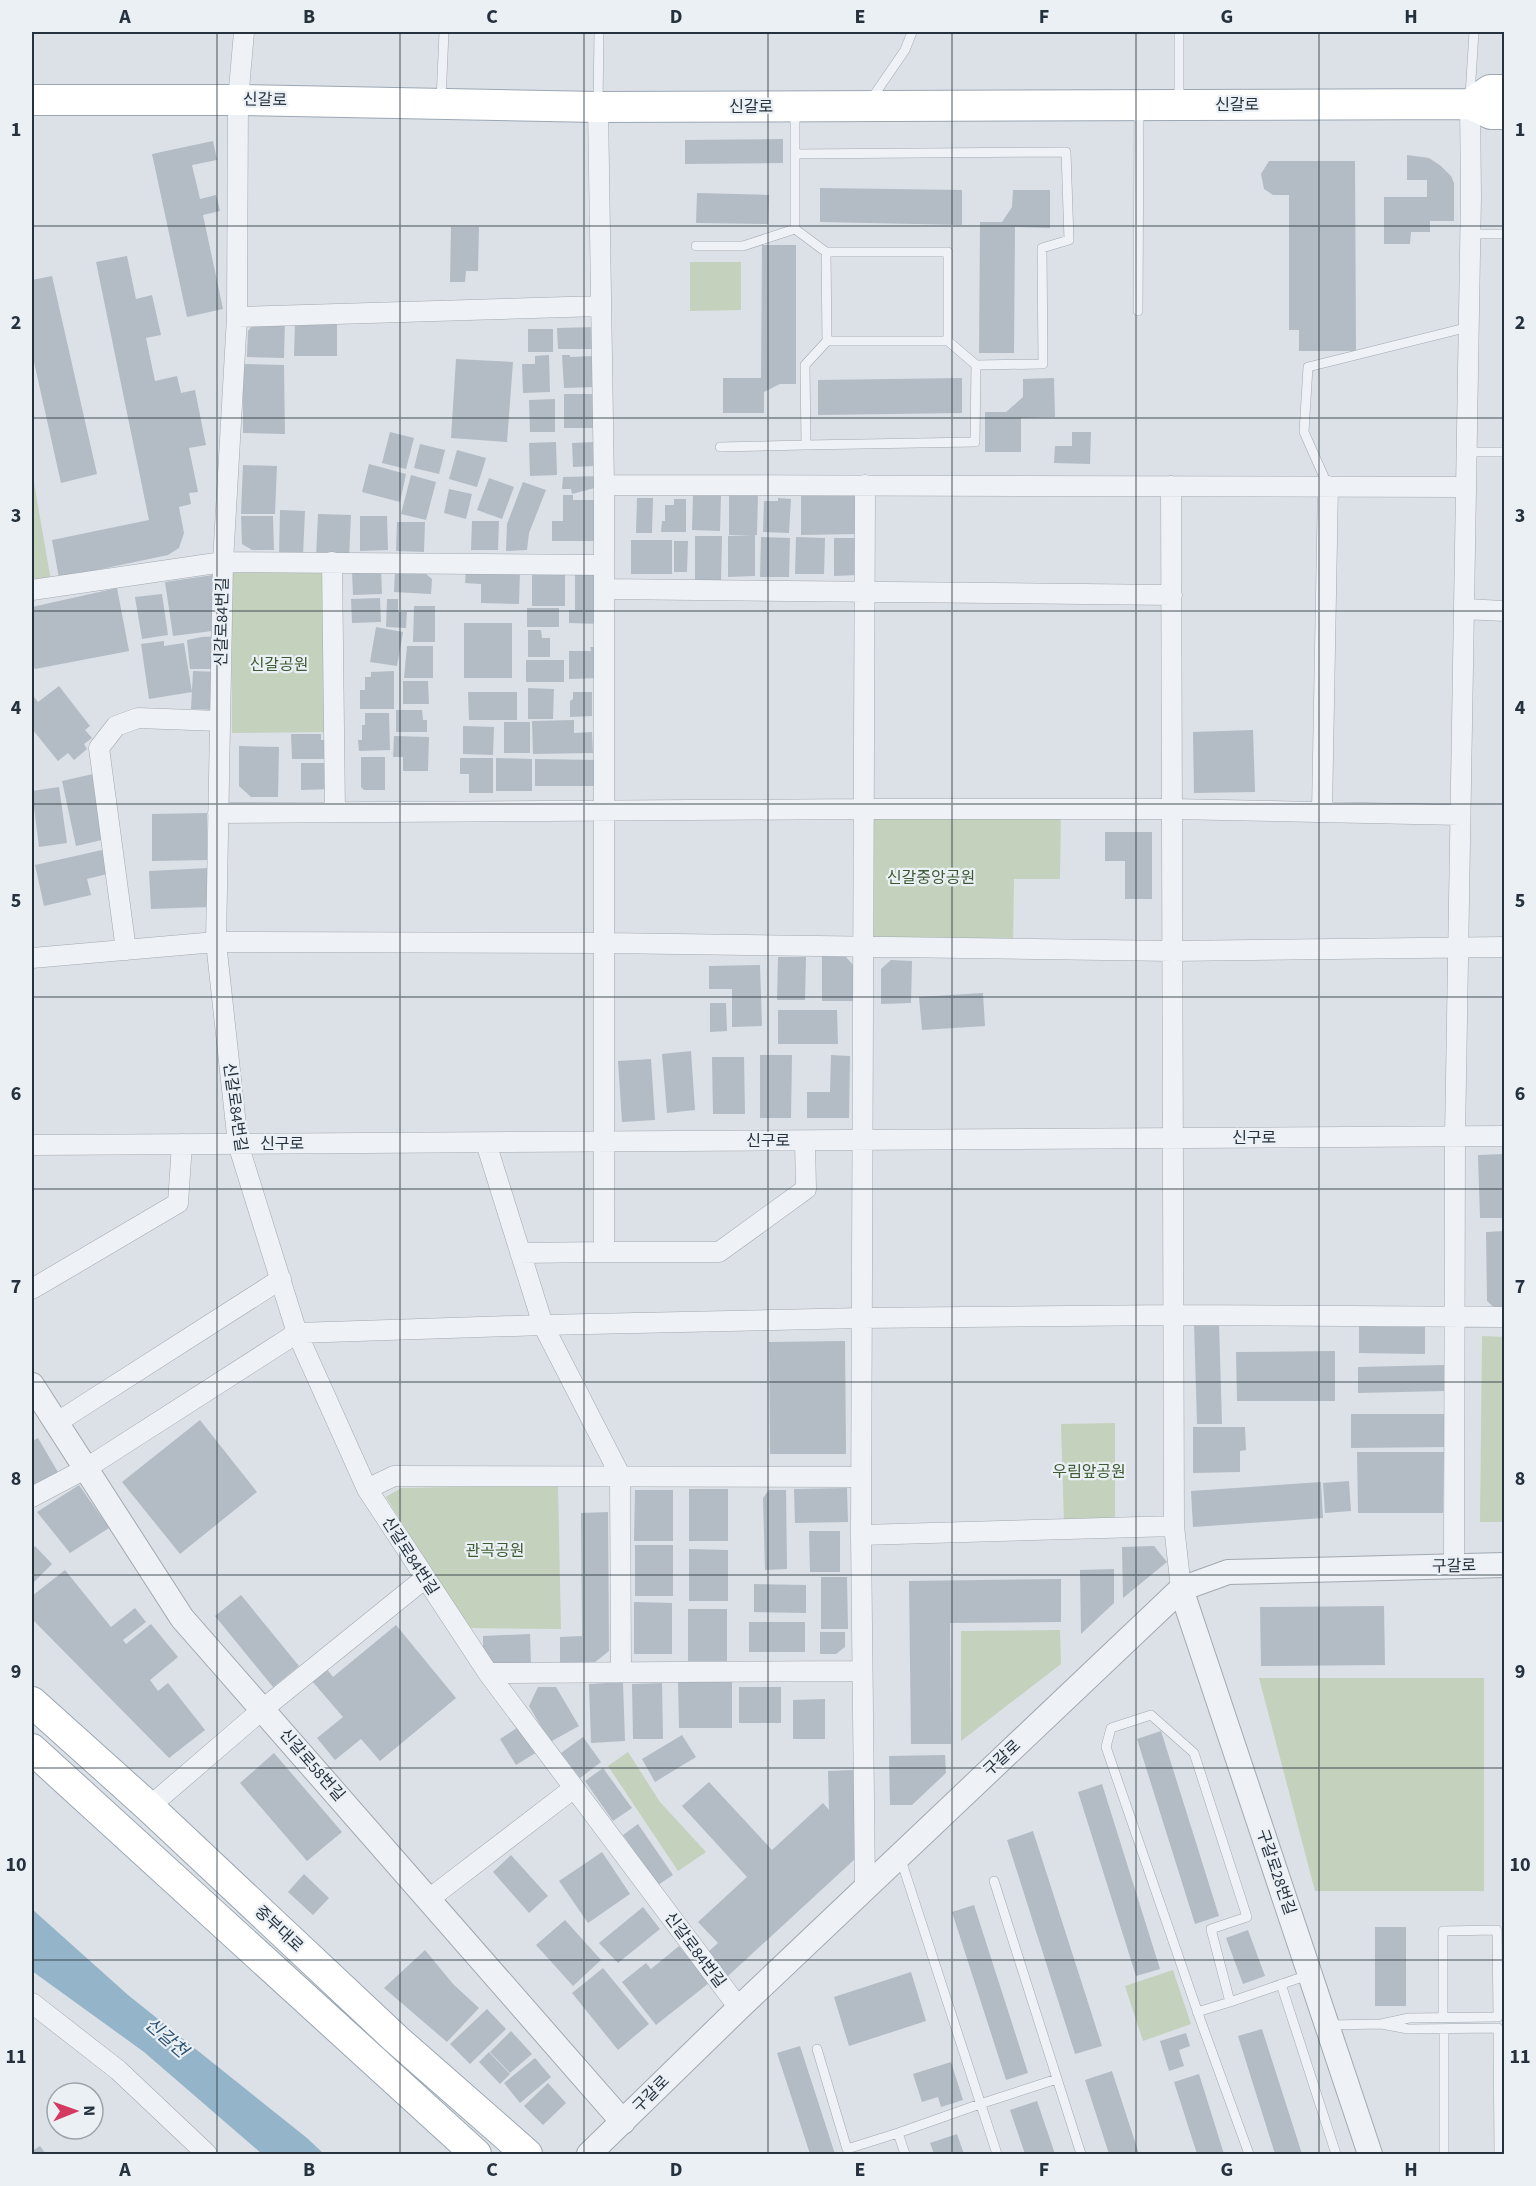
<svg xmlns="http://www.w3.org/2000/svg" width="1536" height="2186" viewBox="0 0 1536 2186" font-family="'Source Sans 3','Noto Sans KR',sans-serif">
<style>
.green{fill:#c4d1bc}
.water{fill:#94b4c9}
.building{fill:#b3bbc4}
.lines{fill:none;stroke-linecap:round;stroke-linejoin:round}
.service-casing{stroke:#a1a9b1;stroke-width:10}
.minor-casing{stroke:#a1a9b1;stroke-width:21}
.tertiary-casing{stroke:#a1a9b1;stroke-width:26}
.primary-casing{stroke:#9ba7b3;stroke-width:32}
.service{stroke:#eef1f5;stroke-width:9}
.minor{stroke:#eef1f5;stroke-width:20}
.tertiary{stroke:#eef1f5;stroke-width:24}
.primary{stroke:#fff;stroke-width:30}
.grid{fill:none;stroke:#25313d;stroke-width:1.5;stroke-opacity:0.55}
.labels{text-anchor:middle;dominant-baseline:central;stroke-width:4.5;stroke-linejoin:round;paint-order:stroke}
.street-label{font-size:16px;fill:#25313d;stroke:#ebf0f5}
.park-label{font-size:16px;fill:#3e5a32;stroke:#ebf0f5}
.water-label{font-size:18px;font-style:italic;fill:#2e5473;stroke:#ebf0f5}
.neatline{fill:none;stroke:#25313d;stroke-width:2}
.grid-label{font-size:20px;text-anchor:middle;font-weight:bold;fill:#25313d}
</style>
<rect width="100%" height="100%" fill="#dce1e7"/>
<path class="green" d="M690 262H741V310L690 311Z
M32 471 51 581 32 583Z
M231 567 324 569 328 732 232 733Z
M863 809 1061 810 1060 879H1014L1013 948H862Z
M1482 1336 1504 1337V1522H1480Z
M1115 1423V1521L1064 1523 1061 1424Z
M558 1485 561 1629 468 1628 386 1497 401 1488Z
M1060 1630 1061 1664 961 1741V1631Z
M1259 1678H1484V1891H1315Z
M628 1752 660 1802 706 1852 678 1871 608 1766Z
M1173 1970 1191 2024 1143 2041 1125 1986Z"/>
<path class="water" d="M32 1909 128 1995 307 2138 324 2154H262L144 2052 32 1971Z"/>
<path class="building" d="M783 139V163L685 164V140Z
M213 141 217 160 192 165 200 199 216 195 220 211 203 215 223 309 187 317 152 154Z
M1407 155 1429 158 1441 166 1451 176 1454 183V221H1430V232H1411L1410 244H1384V197H1427V180H1407Z
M1269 161H1355L1356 351H1299V330H1289V195H1273L1264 189 1261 174Z
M820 188 962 190V225L820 222Z
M1013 190H1050V228L1015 227 1014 353H979L980 222H1002L1012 207Z
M697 193 769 195 768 224 696 223Z
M451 227H479L478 271H466L465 282H450Z
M762 245H796V384H780L764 392V413H723V378H761Z
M127 256 136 299 152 295 161 335 146 338 155 381 177 376 181 393 195 390 206 445 189 448 198 492 189 493 191 504 179 507 184 533 179 548 168 555 59 578 52 540 149 520 96 262Z
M52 276 97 474 61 483 32 353V280Z
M258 319 285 320 284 358 247 357 248 331Z
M295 322 337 323V356H294Z
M597 327V349H558L557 328Z
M528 329H553V352H528Z
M549 355 550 392 523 393 522 364H535V356Z
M562 355H570V357L594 356 595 387 564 388Z
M456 359 513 362 507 442 451 438Z
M243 364 284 365 285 434 243 433Z
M962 378V413L818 415V380Z
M1054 378 1055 417 1021 418V452H985V412H1006L1023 397V379Z
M564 394H596L597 428H564Z
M555 399V432H530L529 400Z
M390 432 414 438 406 469 382 463Z
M1072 432H1091L1090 464 1054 463 1055 446H1072Z
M556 442 557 475 530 476 529 443Z
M595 442V466L573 467 572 443Z
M420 444 445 450 439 474 414 468Z
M457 450 486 458 477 487 449 479Z
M369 464 406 474 400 502 362 492Z
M243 465 277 466 275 514H241Z
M411 475 436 482 426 520 401 514Z
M602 476V486L572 494 571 489H562L563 477Z
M489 478 514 487 502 519 477 510Z
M523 482 546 490 529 533 527 550 506 551 507 524Z
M449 489 472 494 466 519 444 513Z
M855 491 856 534 801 535V492Z
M729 492H758L757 535H755V576L728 577V536H752L729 535Z
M563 495H573V500H602L603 541H552V521H563Z
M693 495H721L720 531 692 530Z
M637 498H653L652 533H636Z
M778 498 791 499 789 533 763 532 764 501H778Z
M674 499H686V532H661L662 521H665V505H674Z
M280 510 305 511 303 556 279 555Z
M318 514 351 515 349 557 316 556Z
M241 516H273L274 550H252L242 544Z
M360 516H387L388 550 360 551Z
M472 521H499L498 550H471Z
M397 522H425L424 552 396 551Z
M695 536H722L721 581 695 580Z
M761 537 790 538 789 577H760Z
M796 537 825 538 824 574H795Z
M834 538H858V575L834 576Z
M631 540H672V574H631Z
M674 541H688L687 572H674Z
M381 570 382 594 353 595 352 571Z
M466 570 520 571 519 604 481 603V584L465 583Z
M532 570H565V606H532Z
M575 570H594L602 624 569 623V610H575Z
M395 571 425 573 432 579 431 594 394 592Z
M213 575 221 582 220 630 173 636 165 582Z
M117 588 129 651 35 669 32 663V607Z
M162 594 168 635 142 639 135 597Z
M380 598 381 622 352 623 351 599Z
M387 599H398V612H407L406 628 386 627Z
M414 606H435V642H413Z
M527 608H559V627H527Z
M464 623H512V678H464Z
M376 627 403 632 397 666 370 662Z
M528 630H541L542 638H550V657H528Z
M219 636V669H190L187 640 202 637Z
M164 641V646L184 643 192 692 149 699 141 644Z
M407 646H433V678H404Z
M590 647H603V678L569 679V651H591Z
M526 660H564V682H526Z
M193 671 218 672 217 710 191 709Z
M394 671V709H360V690H365V677H371V672Z
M403 681H428L429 704H403Z
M59 686 90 726 85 730 92 738 84 744 87 749 74 760 68 753 58 761 32 729V699L34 697 38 702Z
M528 688 554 689 553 719H528Z
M468 692H517V720H469Z
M573 692H592V716L570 717V701L573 699Z
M396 710H422L423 720H427V732H396Z
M365 713H389L390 750 359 751 358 740H362V725H365Z
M574 720V733L592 732 593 753 533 754 532 721Z
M504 722H530V753H504Z
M463 726 494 727 493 755 463 754Z
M1253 730 1255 792 1194 793 1193 732Z
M291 734H321V740H331L332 759H292Z
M394 736 429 737 428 771H403V757H393Z
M239 746 279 747 278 797H251L239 786Z
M361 757H385V790H364L361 787Z
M460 758H493V793H469V774H460Z
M496 758 532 759V791H496Z
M535 759 599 760V786H535Z
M301 763H333V789L301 790Z
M93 774 106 839 76 846 62 781Z
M59 787 67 843 39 847 32 791Z
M207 813V860L152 861V814Z
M1105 832H1152V899H1125V861H1105Z
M102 850 107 874 87 879 91 895 44 906 35 865Z
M209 868 210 907 151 909 149 871Z
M822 956H845L855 967V1001H822Z
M778 957H806L805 1000H777Z
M891 960 912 961 911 1003 881 1004V969Z
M760 965 762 1026 732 1027V989H709V966Z
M983 993 985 1026 922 1030 919 997Z
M710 1003H726L727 1031 710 1032Z
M778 1010H837L838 1044H778Z
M691 1051 695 1110 667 1113 662 1054Z
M760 1055H792L791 1118H760Z
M831 1055 850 1056 849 1118H807V1092H830Z
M712 1057H744L745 1114H713Z
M651 1059 655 1120 622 1122 618 1061Z
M1504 1154V1218H1480L1478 1155Z
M1504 1231V1310L1498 1311 1487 1301 1486 1232Z
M1219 1322 1222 1424H1197L1194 1323Z
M1359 1326 1425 1327V1354L1359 1353Z
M845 1341 846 1454H770L769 1342Z
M1335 1351V1401H1237L1236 1352Z
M1444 1365 1445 1391 1358 1393V1367Z
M1351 1414H1448V1447L1351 1448Z
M200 1420 257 1492 180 1554 122 1482Z
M1193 1427H1245L1246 1450 1240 1451V1472L1193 1473Z
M38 1438 59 1474 32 1490V1441Z
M1357 1452H1444L1443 1513H1358Z
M1349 1481 1351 1511 1325 1513 1323 1483Z
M1321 1482 1323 1518 1193 1527 1191 1491Z
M79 1485 109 1528 70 1553 37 1512Z
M847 1488 848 1522 795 1523 794 1489Z
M689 1489H728V1541H689Z
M635 1490H673V1541H634Z
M769 1490H786L787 1569 765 1570 763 1498Z
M608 1512 609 1651 594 1663H560V1637L582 1636 581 1513Z
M809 1531H840V1572H810Z
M635 1545H673V1596H635Z
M35 1546 52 1564 32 1584V1550Z
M1154 1546 1167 1562 1123 1598 1122 1547Z
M689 1549 728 1550V1601H689Z
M1114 1569V1603L1081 1634 1080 1570Z
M65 1570 111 1627 135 1608 146 1622 123 1640 126 1644 151 1624 178 1657 150 1680 158 1691 168 1683 205 1730 169 1758 34 1621 32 1614V1596Z
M821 1577H847L848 1629H821Z
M1061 1579V1622L950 1623 951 1744H911L909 1581Z
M754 1584 806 1585V1613L754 1612Z
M241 1595 299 1666 273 1687 215 1616Z
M634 1602 672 1603V1654H634Z
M1384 1606 1385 1665 1261 1666 1260 1607Z
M688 1609H727V1661H688Z
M749 1622H805V1652H749Z
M396 1625 456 1698 380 1761 361 1739 335 1760 317 1738 343 1717 312 1681 326 1668 333 1677Z
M820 1632H845V1647L836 1654H820Z
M530 1634 531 1666H495L483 1647V1636Z
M732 1681V1728H679L678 1682Z
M623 1682 625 1741 591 1743 589 1684Z
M662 1683 663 1739H633L632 1684Z
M538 1687H556L579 1726 550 1742 529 1706Z
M739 1687H781V1723H739Z
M825 1699V1739H793V1700Z
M520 1726 537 1752 516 1765 500 1739Z
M1161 1731 1219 1916 1195 1924 1137 1739Z
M682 1735 696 1757 655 1782 642 1759Z
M583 1737 601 1762 580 1778 561 1753Z
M274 1753 342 1832 307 1861 240 1783Z
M945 1755 946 1773 912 1805H890L889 1756Z
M603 1768 632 1808 613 1821 585 1781Z
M855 1770 856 1858 728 1976 707 1953 718 1943 698 1922 747 1877 682 1806 709 1782 772 1850 823 1803 829 1810 828 1771Z
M1102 1784 1160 1969 1136 1976 1078 1792Z
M638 1824 673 1875 658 1885 623 1835Z
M1033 1831 1102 2046 1075 2054 1007 1840Z
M602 1852 630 1894 588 1923 559 1881Z
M511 1855 548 1896 529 1913 493 1872Z
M304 1874 329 1898 313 1915 288 1892Z
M974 1905 1028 2073 1006 2080 952 1912Z
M643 1907 660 1929 618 1963 599 1943Z
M565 1920 601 1960 573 1986 536 1945Z
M1375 1927H1406V2006H1375Z
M1248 1930 1265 1976 1243 1984 1226 1938Z
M679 1946 709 1983 656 2025 622 1982 646 1963 651 1969Z
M425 1950 453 1984 479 2008 447 2042 384 1988Z
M603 1968 649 2024 618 2050 572 1993Z
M911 1972 926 2021 849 2046 834 1997Z
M487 2009 506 2029 470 2064 450 2044Z
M1262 2029 1302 2154H1275L1238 2036Z
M511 2031 532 2054 510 2073 490 2052Z
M1186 2033 1190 2046 1179 2050 1184 2066 1169 2071 1160 2041Z
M800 2046 835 2154H810L777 2053Z
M489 2052 510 2074 500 2084 479 2062Z
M535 2058 551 2077 520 2103 504 2083Z
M951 2062 963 2100 941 2107 938 2097 922 2102 913 2074Z
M1112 2071 1139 2154H1109L1085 2080Z
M1199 2074 1224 2154H1197L1174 2082Z
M548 2083 566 2103 543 2125 524 2106Z
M1037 2101 1055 2154H1025L1010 2110Z
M957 2134 964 2154H934L930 2143Z
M40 2146 46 2154H32V2151Z"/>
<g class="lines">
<g class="service-casing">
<path id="service" d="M1179 32V103
M1470 95 1474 32
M441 101 444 32
M870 101 905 50 912 32
M598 104 599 32
M795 109V229
M1470 234H1504
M696 246H743L795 229 826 252 827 341 805 365 806 445 975 442 976 365 1043 364 1042 248 1069 240 1066 152 795 154
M826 252H948V341H827
M1138 311 1139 110
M948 341 976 365
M720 447 806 445
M1466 452H1504
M1328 486 1304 432 1308 367 1461 329
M900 1857 997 2154
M994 1881 1081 2154
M1281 1984 1336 2154
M1197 2012 1230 2002
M1443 2017V1931L1497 1930 1498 2017 1409 2018 1381 2024 1408 2029 1498 2028 1499 2154
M1329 2025 1381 2024
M1444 2029V2154
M817 2049 847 2149 898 2133
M905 2154 898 2133 980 2104 1057 2079
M1249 2154 1200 2019 1106 1747 1111 1728 1151 1715 1194 1753 1247 1917 1211 1929 1230 2002 1308 1975"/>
</g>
<g class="minor-casing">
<path id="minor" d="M244 32 238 100 237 317 223 562 216 942 238 1144 297 1333 367 1489 488 1673 739 2008
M598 107 604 485V1252H719L806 1189 805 1141
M237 317 601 306
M604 485 1466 487
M865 485 861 1535 865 1888
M1171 486 1174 1526 1181 1589
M332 562 335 812
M605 589 1172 595
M32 590 223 562 604 565
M1464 609 1504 611
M1322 812 1328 486
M218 813 863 809H1172L1460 815
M126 950 99 748 116 726 138 718 220 721
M32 958 216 942 605 943 1173 951 1504 947
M486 1143 543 1325 620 1475 621 1672
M32 1145 1504 1136
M520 1253 604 1252
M32 1289 178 1203 182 1144
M56 1423 281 1279
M367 1489 394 1476 861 1477
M32 1497 85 1469 297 1333 543 1325 861 1318 1174 1315 1504 1317
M861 1535 1174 1526
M1454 1565 1455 1137 1471 195 1470 104
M488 1673 862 1671
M149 1807 263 1709 424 1579
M429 1899 574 1788
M32 2003 118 2070 207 2154"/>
</g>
<g class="tertiary-casing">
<path id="tertiary" d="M32 1385 182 1618 623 2122
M1181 1589 1370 2154
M589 2154 739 2008 1181 1589 1228 1572 1504 1565"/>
</g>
<g class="primary-casing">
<path id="primary" d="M32 100H238L598 107 1470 104 1491 114H1504
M1470 104 1490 90H1504
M32 1702 149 1807 396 2039 527 2154
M32 1749 476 2154"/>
</g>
<use href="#service" class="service"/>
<use href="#minor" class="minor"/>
<use href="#tertiary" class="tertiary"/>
<use href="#primary" class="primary"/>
</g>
<path class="grid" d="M217 32V2154M400 32V2154M584 32V2154M768 32V2154M952 32V2154M1136 32V2154M1319 32V2154M32 226H1504M32 418H1504M32 611H1504M32 804H1504M32 997H1504M32 1189H1504M32 1382H1504M32 1575H1504M32 1768H1504M32 1960H1504"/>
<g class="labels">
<g class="street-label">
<text transform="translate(265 100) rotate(1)">신갈로</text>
<text x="1237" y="105">신갈로</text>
<text x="751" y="107">신갈로</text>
<text transform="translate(222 622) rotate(-89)">신갈로84번길</text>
<text transform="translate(235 1107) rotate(82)">신갈로84번길</text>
<text x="1254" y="1138">신구로</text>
<text x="768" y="1141">신구로</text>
<text x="282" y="1144">신구로</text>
<text transform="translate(410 1556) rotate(57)">신갈로84번길</text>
<text transform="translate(1454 1566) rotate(-1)">구갈로</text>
<text transform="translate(1002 1758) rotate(-43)">구갈로</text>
<text transform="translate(312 1765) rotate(49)">신갈로58번길</text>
<text transform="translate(1276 1872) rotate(71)">구갈로28번길</text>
<text transform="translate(279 1929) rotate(43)">중부대로</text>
<text transform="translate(695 1950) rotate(53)">신갈로84번길</text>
<text transform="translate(651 2094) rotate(-45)">구갈로</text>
</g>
<g class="park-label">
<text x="279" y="665">신갈공원</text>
<text x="931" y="878">신갈중앙공원</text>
<text x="1089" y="1472">우림앞공원</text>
<text x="495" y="1551">관곡공원</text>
</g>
<g class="water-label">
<text transform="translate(166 2038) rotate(41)">신갈천</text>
</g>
</g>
<rect width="1536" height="2186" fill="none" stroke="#ebf0f5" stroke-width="66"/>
<g transform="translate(75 2111) rotate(89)"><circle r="28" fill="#ebf0f5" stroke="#9ca4ab" stroke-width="1.5"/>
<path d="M0-4.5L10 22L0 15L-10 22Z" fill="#d33961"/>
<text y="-9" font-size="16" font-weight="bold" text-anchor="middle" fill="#25313d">N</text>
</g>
<rect x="33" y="33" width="1470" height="2120" class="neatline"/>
<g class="grid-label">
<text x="125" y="23">A</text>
<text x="309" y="23">B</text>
<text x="492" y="23">C</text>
<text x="676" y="23">D</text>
<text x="860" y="23">E</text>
<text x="1044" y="23">F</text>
<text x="1227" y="23">G</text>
<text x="1411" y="23">H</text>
<text x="16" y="136">1</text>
<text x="1520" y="136">1</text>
<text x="16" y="329">2</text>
<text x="1520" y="329">2</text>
<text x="16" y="522">3</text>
<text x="1520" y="522">3</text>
<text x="16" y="714">4</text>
<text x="1520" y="714">4</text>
<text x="16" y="907">5</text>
<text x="1520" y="907">5</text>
<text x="16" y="1100">6</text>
<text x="1520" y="1100">6</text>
<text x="16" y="1293">7</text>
<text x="1520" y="1293">7</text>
<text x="16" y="1485">8</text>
<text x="1520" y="1485">8</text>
<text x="16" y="1678">9</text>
<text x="1520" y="1678">9</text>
<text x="16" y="1871">10</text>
<text x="1520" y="1871">10</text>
<text x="16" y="2063">11</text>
<text x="1520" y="2063">11</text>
<text x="125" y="2176">A</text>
<text x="309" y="2176">B</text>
<text x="492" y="2176">C</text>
<text x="676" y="2176">D</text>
<text x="860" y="2176">E</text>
<text x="1044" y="2176">F</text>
<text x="1227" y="2176">G</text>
<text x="1411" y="2176">H</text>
</g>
</svg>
